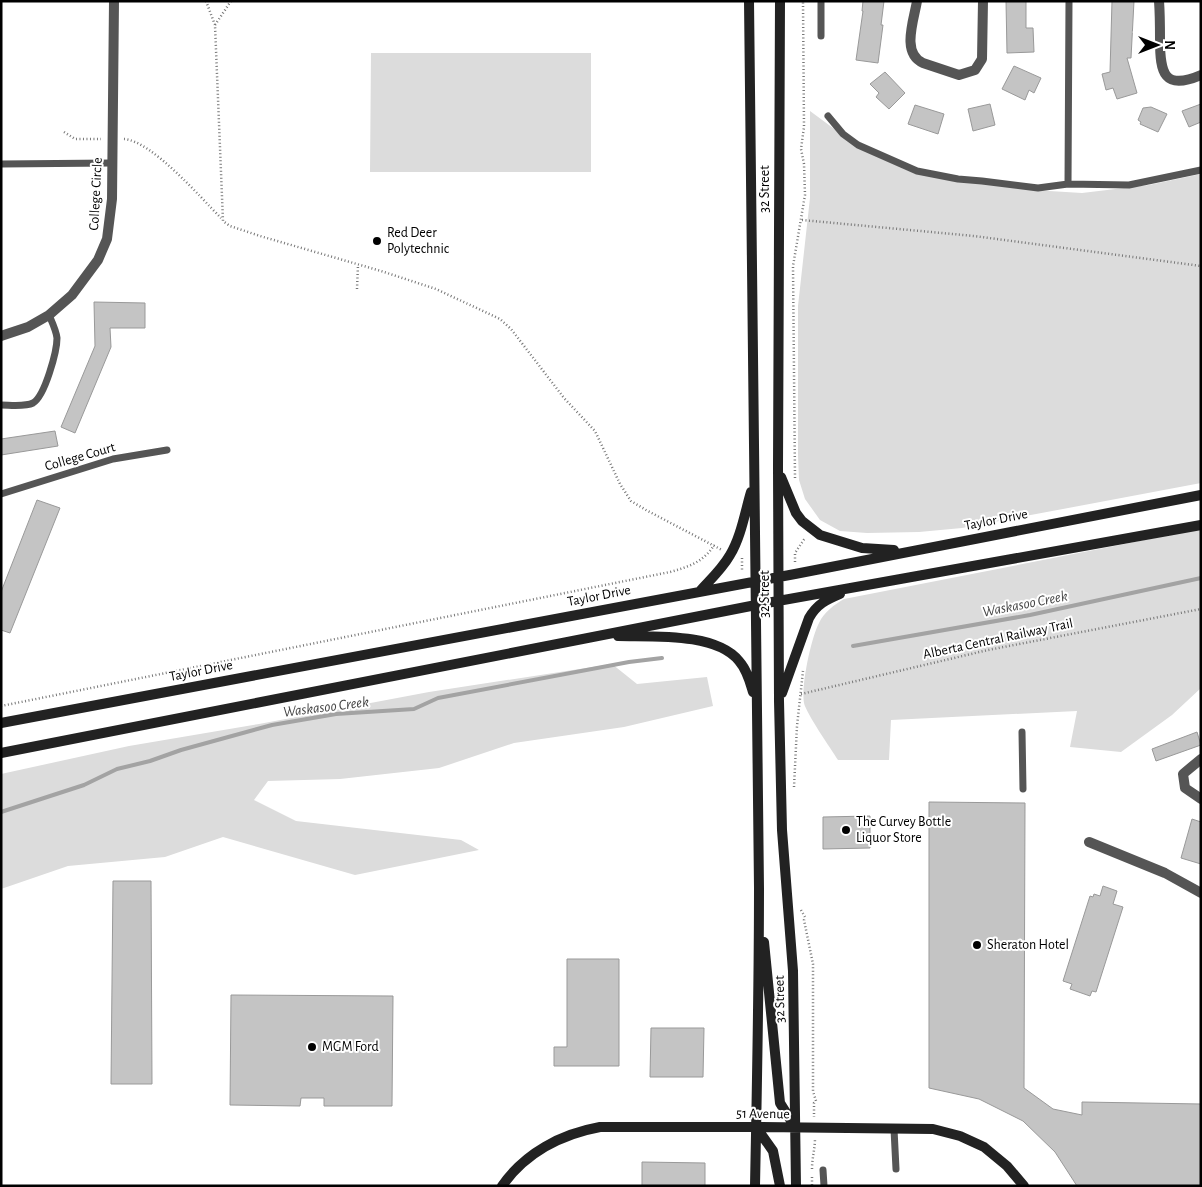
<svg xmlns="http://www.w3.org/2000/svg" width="1202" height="1187" viewBox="0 0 1202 1187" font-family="'Alegreya Sans',sans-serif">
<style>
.green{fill:#dcdcdc}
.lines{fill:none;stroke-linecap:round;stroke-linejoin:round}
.stream{stroke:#a3a3a3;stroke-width:4}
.building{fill:#c4c4c4;stroke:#999}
.path{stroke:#777;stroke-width:2.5;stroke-dasharray:1 2.5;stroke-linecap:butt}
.lane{stroke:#555;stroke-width:7}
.street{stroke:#555;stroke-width:10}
.secondary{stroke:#222;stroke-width:10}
.poi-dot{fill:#000;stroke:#fff;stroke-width:2}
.labels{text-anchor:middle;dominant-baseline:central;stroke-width:4;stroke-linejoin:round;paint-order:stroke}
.street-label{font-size:14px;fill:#000;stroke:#fff}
.poi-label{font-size:14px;fill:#000;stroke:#fff;text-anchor:start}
.water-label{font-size:15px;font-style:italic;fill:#444;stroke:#fff}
</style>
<rect width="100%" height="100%" fill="#fff"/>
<path class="green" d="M371 53H591V172H370Z
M810 111 856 145 903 165 974 181 1033 190 1082 193 1149 185 1201 174V483L962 528 919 532 867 533 840 531 820 520 805 499 799 480 798 455V306L810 198Z
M1201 529V688L1172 715 1121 752 1070 747 1077 711 891 720 889 760H838C831 749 806 713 804 703 801 686 811 638 819 623 824 612 834 605 844 599Z
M612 664 637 684 707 677 713 706 624 727 514 743 439 768 340 779 268 781 254 800 296 821 461 840 479 850 355 875 223 837 165 857 68 866 1 889V774L129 746 259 724 429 692Z"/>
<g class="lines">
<path class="stream" d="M853 646 1030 615 1201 578
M1 812 84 785 117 769 150 761 181 750 272 725 336 714 414 709 438 698 629 662 662 658"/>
</g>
<path class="building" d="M863 1H884L881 25H883L878 63 856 60 863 11H862Z
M1006 1H1026V28H1033L1034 52 1007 53Z
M1112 1H1134L1131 58H1127L1137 93 1117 99 1113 88 1106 90 1102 74 1110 72Z
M1014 66 1041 78 1034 93 1029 90 1025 100 1002 89Z
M885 72 905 93 889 109 876 97 879 93 870 84Z
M990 104 995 125 973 131 968 109Z
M1201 104V122L1189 127 1182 111Z
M915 105 944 114 938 134 908 124Z
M1151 107 1167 114 1158 132 1140 124 1141 122 1138 120 1143 108Z
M94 302 145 303V328H110L111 347 75 433 61 427 95 346Z
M55 431 58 446 1 455V439Z
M37 500 60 508 10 633 1 630V592Z
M1197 732 1201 745 1156 761 1152 749Z
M929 802 1025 803 1024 1088 1053 1109 1082 1115V1102L1201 1104V1186H1077L1055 1152 1023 1121 979 1099 929 1088Z
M870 816V848L823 849V817Z
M1192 819 1201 822V864L1181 858Z
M113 881H151L152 1084H111Z
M1103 886 1117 891 1113 904 1123 907 1096 992 1092 991 1090 996 1070 989 1072 984 1063 981 1090 896 1093 897 1094 894 1100 896Z
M567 959H619V1066H554V1047H567Z
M231 995 393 996 392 1106H324V1098H301L300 1106 230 1105Z
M651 1028H704L703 1077H650Z
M642 1162 705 1163V1186H642Z"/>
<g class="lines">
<path class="path" d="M206 1 215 25 223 221 230 226 260 236 381 271 436 289 500 319 511 329 564 398 595 431 620 484 631 501 646 510 722 550
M215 25 231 1
M64 132 75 139H101
M124 139C152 141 200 197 221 218
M802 220 974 236 1201 266
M357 289 358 265
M795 478 793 266 805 195 804 164 801 149 804 127 803 1
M742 558V572
M795 562V553L805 538
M801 694 988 650 1201 609
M1 706 670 572C688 567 704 562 714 545
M794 787 797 726 803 671
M801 910 805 917 804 920 813 964V1091L816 1101 814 1103V1117
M812 1169C812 1158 815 1149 815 1138
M812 1177V1186"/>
<path class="lane" d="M821 1V36
M828 116 843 134 858 145 917 171 958 179 982 181 1038 188 1068 184 1129 185 1201 170
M1 164 112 163
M1068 184 1069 1
M1 405C10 405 25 407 33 403 45 396 57 351 57 338 56 330 52 322 49 315
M1 494 113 459 167 450
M1022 732 1023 789
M894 1129 896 1169
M823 1170 824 1186"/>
<path class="street" d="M917 1C914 20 901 53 923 63L959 75 975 70 982 59 983 1
M1159 1C1160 14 1160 27 1160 40 1160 73 1164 91 1201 75
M1 336 28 327 49 315 72 295 98 260 107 239 112 199 114 1
M1201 759 1183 774 1185 788 1201 799
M1089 842 1165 873 1201 893"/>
<path class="secondary" d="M749 1C750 297 758 592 759 888 759 987 757 1087 755 1186
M780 1 778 467 779 701 782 830 793 971 796 1186
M781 477 796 513 802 521 820 535 862 548 894 550
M700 591C710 580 722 569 730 555 741 537 745 512 751 492
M618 636C651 637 716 632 739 661 747 670 750 682 753 692
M782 693 809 618C817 604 826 600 840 594
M1 723 795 574 1201 495
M1 753 756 605 1201 525
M764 942 780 1103 795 1127
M756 1127 773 1151 780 1186
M502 1186C525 1153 561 1134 600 1127H756L933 1129 960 1136 984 1147 1007 1166 1024 1186"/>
</g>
<g class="poi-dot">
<circle cx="377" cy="241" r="5"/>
<circle cx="846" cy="830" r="5"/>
<circle cx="977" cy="945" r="5"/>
<circle cx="312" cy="1047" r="5"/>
</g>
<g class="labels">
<g class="street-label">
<text transform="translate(765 189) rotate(-90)">32 Street</text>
<text transform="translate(96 194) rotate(-87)">College Circle</text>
<text transform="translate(80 457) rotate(-16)">College Court</text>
<text transform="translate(996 520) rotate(-11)">Taylor Drive</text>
<text transform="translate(765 594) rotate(-90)">32 Street</text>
<text transform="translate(599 596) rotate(-11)">Taylor Drive</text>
<text transform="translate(998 639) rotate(-12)">Alberta Central Railway Trail</text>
<text transform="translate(201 671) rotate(-11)">Taylor Drive</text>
<text transform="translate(780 999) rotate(-91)">32 Street</text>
<text transform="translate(763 1114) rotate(1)">51 Avenue</text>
</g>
<g class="poi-label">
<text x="387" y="233">Red Deer<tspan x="387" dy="16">Polytechnic</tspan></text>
<text x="856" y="822">The Curvey Bottle<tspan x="856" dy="16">Liquor Store</tspan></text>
<text x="987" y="945">Sheraton Hotel</text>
<text x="322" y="1047">MGM Ford</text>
</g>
<g class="water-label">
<text transform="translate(1025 604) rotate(-11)">Waskasoo Creek</text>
<text transform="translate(326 707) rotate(-7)">Waskasoo Creek</text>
</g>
</g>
<rect width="1202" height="1187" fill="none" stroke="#000000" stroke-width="5"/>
<g transform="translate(1157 45) rotate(90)" stroke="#ffffff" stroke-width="4" paint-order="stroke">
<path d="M0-4L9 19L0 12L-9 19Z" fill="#000000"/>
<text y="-8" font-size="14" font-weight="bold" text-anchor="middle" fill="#000000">N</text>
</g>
</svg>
